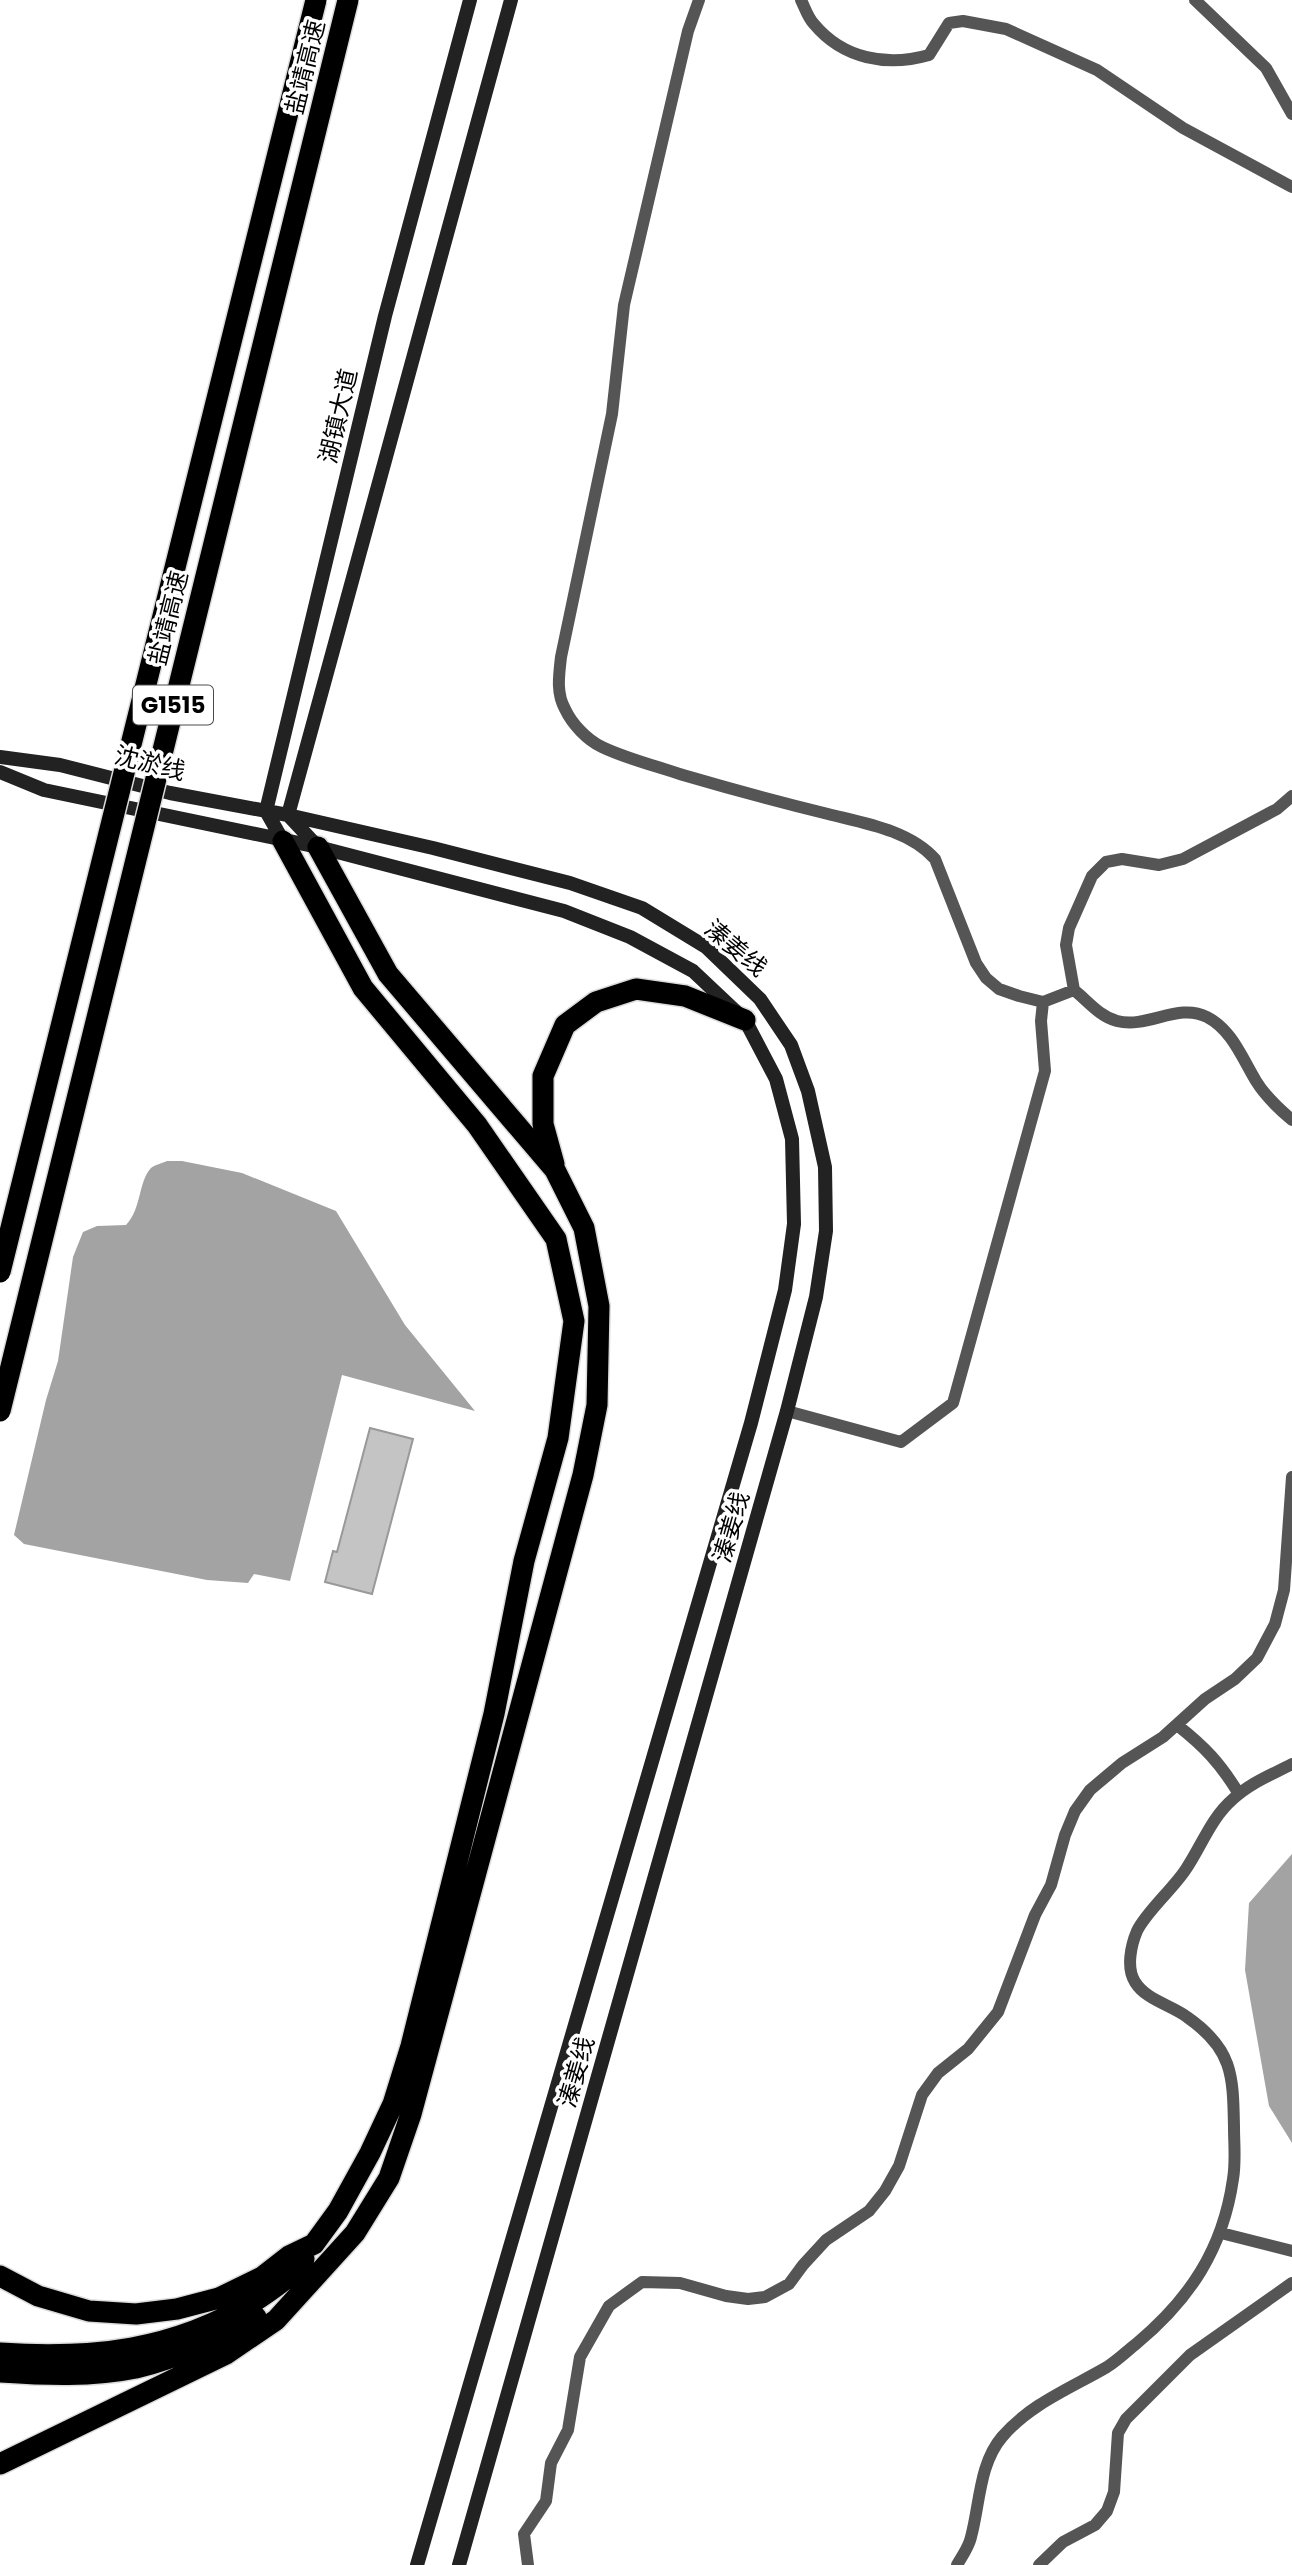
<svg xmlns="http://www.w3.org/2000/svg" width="1292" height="2565" viewBox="0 0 1292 2565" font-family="Poppins,'Noto Sans SC',sans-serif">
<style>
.water{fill:#a3a3a3}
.building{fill:#c4c4c4;stroke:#999;stroke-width:2}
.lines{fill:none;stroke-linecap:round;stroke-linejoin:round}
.motorway-casing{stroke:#dbdbdb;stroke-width:24}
.service{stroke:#555;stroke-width:12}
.secondary{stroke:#222;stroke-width:14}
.motorway{stroke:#000;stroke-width:21}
.motorway-bridge-casing{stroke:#dbdbdb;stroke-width:24;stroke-linecap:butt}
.motorway-bridge{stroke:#000;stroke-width:21}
.labels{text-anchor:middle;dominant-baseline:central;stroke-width:7;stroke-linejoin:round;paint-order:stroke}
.shield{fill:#fff;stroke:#4c4c4c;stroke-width:2}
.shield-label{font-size:23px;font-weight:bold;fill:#000}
.street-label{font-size:24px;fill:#000;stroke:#fff}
</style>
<rect width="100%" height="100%" fill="#fff"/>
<path class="water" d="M167 1161H182L242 1173 336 1211 405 1325 475 1411 342 1375 290 1581 254 1574 248 1583 207 1580 24 1544 14 1535 46 1400 58 1361 73 1257 83 1232 97 1226 126 1225C142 1208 138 1182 151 1168 154 1165 163 1163 167 1161Z
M1292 1854V2143L1269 2106 1245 1970 1249 1903Z"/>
<path class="building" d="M370 1428 413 1439 372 1594 325 1582 333 1551 337 1552Z"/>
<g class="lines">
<g class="motorway-casing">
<path id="motorway" d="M554 1164 543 1124V1076L565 1025 596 1002 636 989 685 996 745 1020
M0 2276 38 2296 89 2311 136 2314 177 2309 219 2298 262 2277 289 2256 314 2244 338 2211 370 2153 393 2104 411 2046 494 1714 524 1561 558 1438 574 1321 556 1239 477 1125 363 988 283 841
M0 2353C93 2359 173 2351 255 2301 271 2290 293 2276 304 2259
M0 2372C45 2375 92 2377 136 2368 179 2358 218 2338 256 2317
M0 2464 226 2354 276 2320 355 2233 389 2178 411 2114 583 1475 597 1405 599 1306 584 1228 555 1170 388 974 318 847"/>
</g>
<path class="service" d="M699 0 688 31 624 305 612 414 561 657C559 675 556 693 565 709 572 724 587 740 602 747 627 759 656 766 683 775 731 789 779 802 828 814 864 823 909 830 935 859L976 963 986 978 999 989 1019 996 1043 1002 1074 990C1088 1001 1099 1016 1117 1021 1148 1029 1178 1002 1207 1017 1232 1030 1242 1058 1256 1081 1265 1096 1279 1109 1292 1120
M801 0C805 8 808 18 814 24 843 59 887 67 929 55L949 23 963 21 1006 29 1097 70 1183 128 1292 187
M1195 0 1266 68 1292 114
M1074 990 1066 945 1069 928 1092 876 1106 862 1122 859 1159 865 1183 859 1277 809 1292 796
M787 1411 901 1442 953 1403 1045 1071 1041 1021 1043 1002
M1177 1725C1205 1747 1220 1763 1239 1794
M1221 2233 1292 2251
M528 2565 524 2534 546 2501 551 2463 568 2430 580 2357 609 2306 642 2282 680 2283 726 2296 748 2299 765 2297 789 2284 803 2265 826 2240 869 2211 885 2191 899 2166 922 2095 938 2073 968 2049 998 2012 1035 1915 1051 1885 1065 1835 1075 1811 1090 1790 1122 1763 1163 1737 1205 1699 1235 1679 1257 1658 1275 1624 1284 1590 1292 1477
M957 2565C962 2556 969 2547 971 2537 980 2504 979 2464 1002 2437 1030 2404 1071 2388 1107 2367 1118 2360 1127 2351 1136 2344 1190 2299 1223 2249 1233 2179 1236 2162 1234 2144 1234 2127 1233 2075 1233 2049 1187 2017 1171 2005 1146 2000 1135 1982 1126 1968 1131 1945 1137 1931 1146 1912 1173 1889 1186 1869 1202 1845 1211 1818 1233 1799 1250 1783 1271 1775 1292 1764
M1039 2565 1063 2542 1095 2525 1107 2511 1114 2492 1118 2433 1126 2419 1190 2355 1292 2283"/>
<path class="secondary" d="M0 757 60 765 170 793 288 815 433 848 570 883 642 908 706 947 760 999 791 1045 808 1091 825 1167 826 1231 816 1297 787 1411 459 2565
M0 772 44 790 318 847 564 911 630 937 693 971 745 1020 776 1079 792 1139 794 1224 785 1290 751 1423 417 2565
M288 815 511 0
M288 815 318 847
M283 841 266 811 385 316 470 0"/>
<use href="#motorway" class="motorway"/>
<g class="motorway-bridge-casing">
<path id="motorway-bridge" d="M0 1272 316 0
M0 1411 348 0"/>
</g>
<use href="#motorway-bridge" class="motorway-bridge"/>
</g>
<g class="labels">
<rect class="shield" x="133" y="685.5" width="80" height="39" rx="5"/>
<g class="shield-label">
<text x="173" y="705">G1515</text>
</g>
<g class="street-label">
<text transform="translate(305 67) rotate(-76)">盐靖高速</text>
<text transform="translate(338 416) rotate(-77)">湖镇大道</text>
<text transform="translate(168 618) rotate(-76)">盐靖高速</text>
<text transform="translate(150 763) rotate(14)">沈淤线</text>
<text transform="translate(736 948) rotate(40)">溱姜线</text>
<text transform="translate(731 1527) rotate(-74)">溱姜线</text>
<text transform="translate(576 2072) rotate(-74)">溱姜线</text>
</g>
</g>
</svg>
